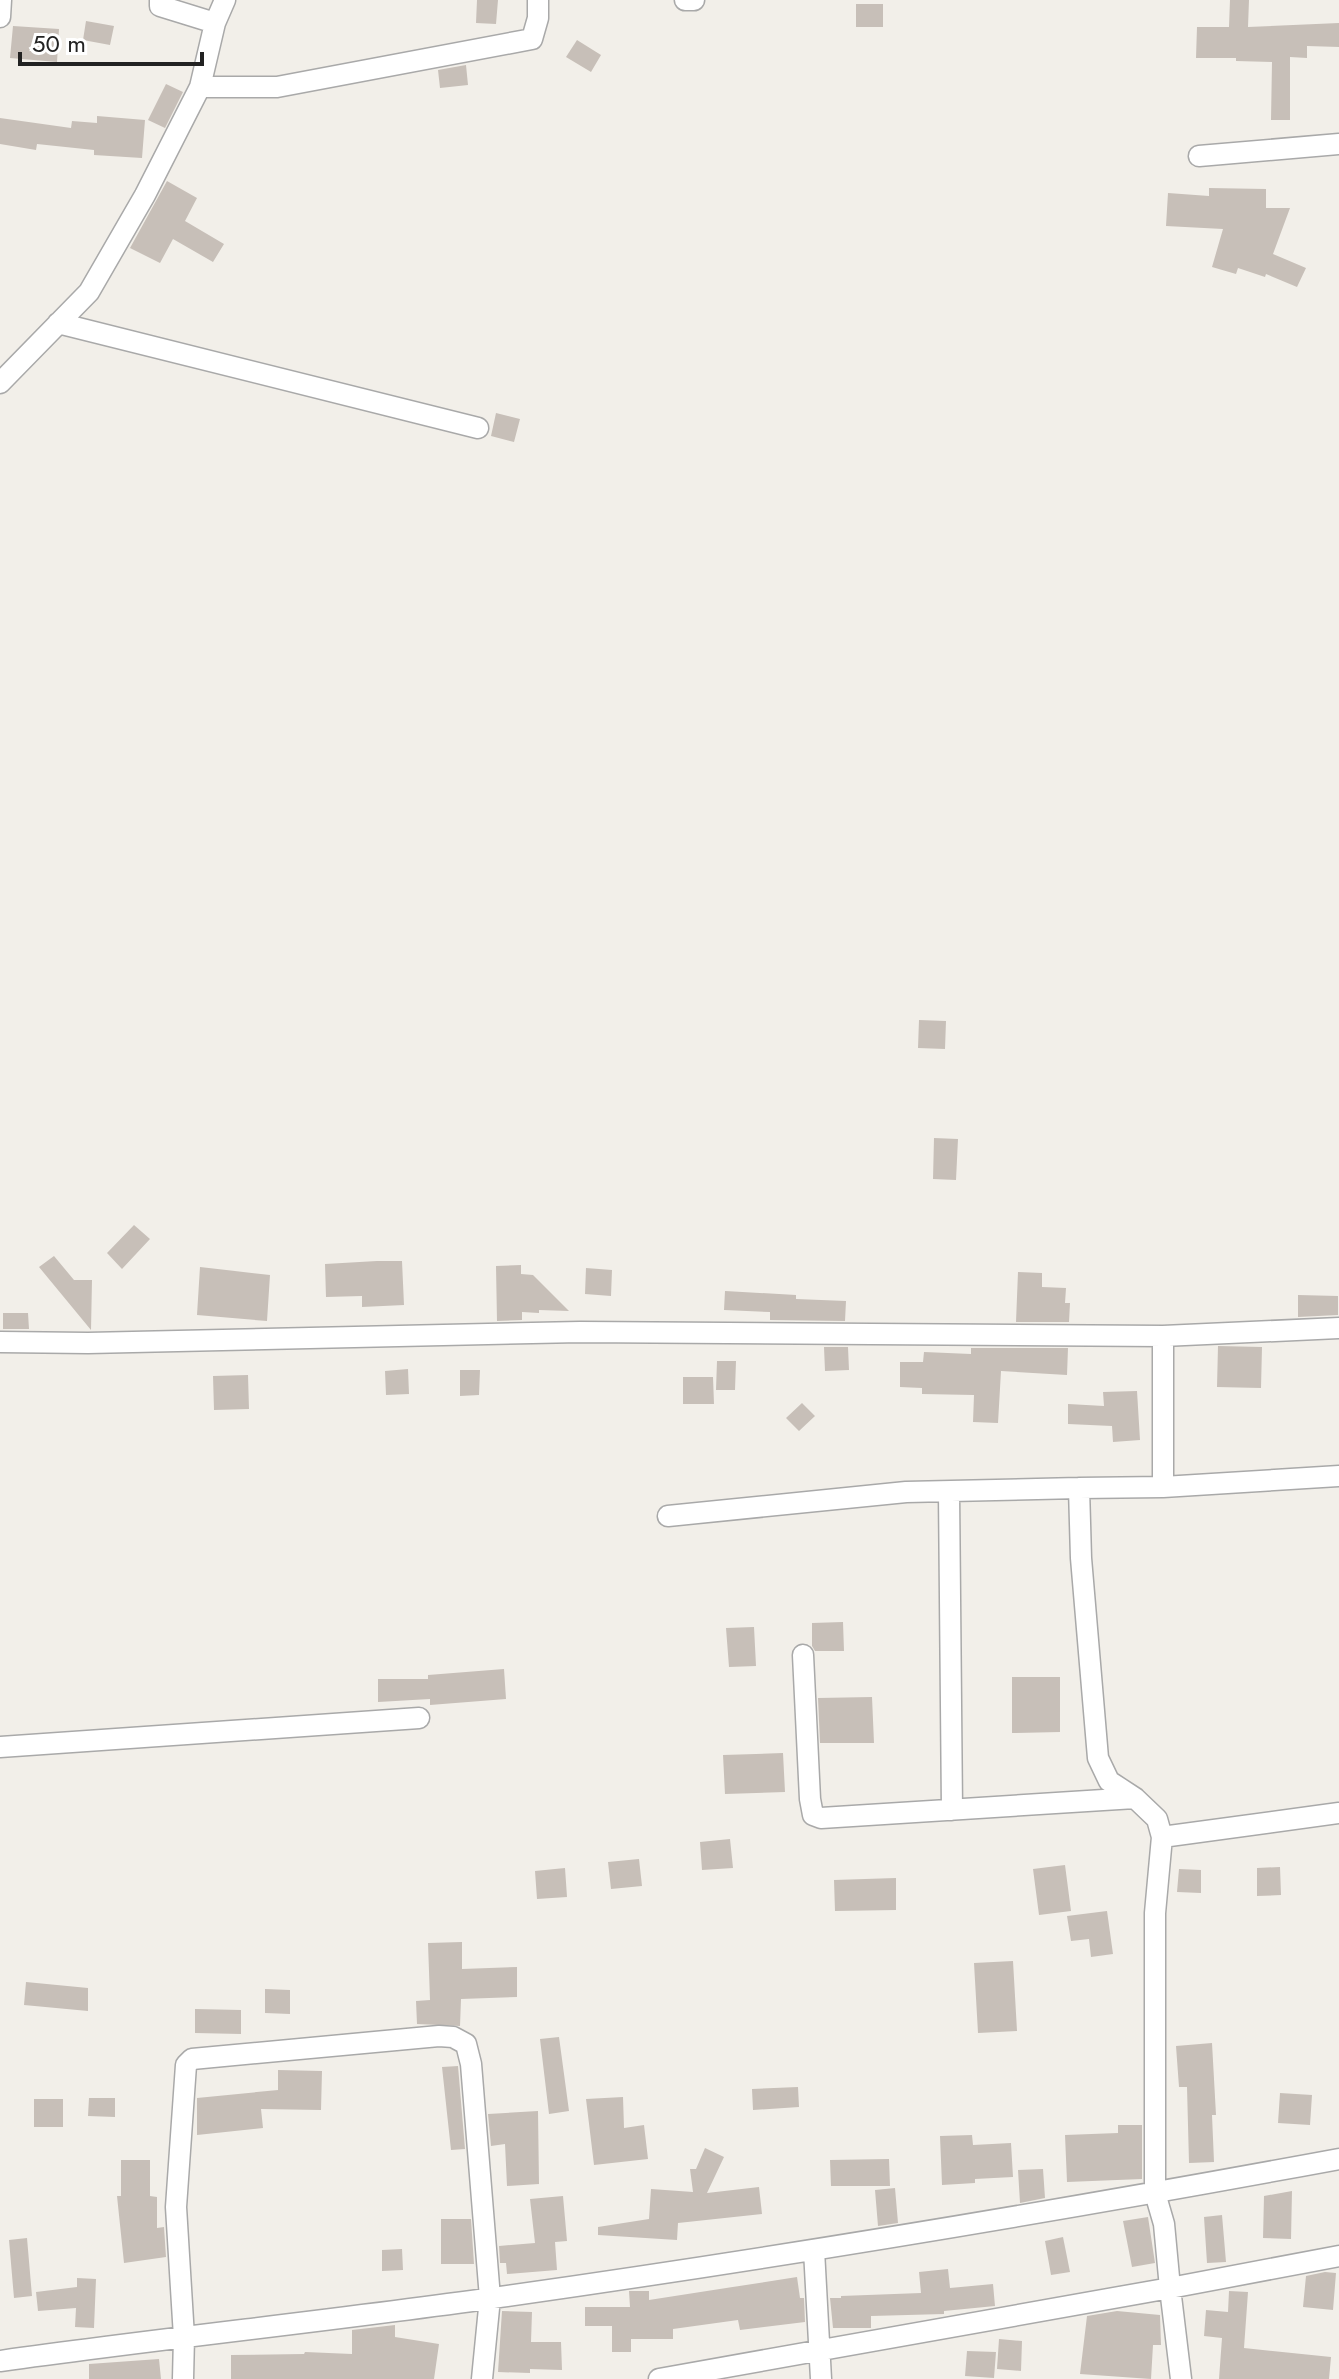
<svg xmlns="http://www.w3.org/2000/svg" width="1339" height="2379" viewBox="0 0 1339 2379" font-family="Jost,sans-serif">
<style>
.building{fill:#c7bfb8}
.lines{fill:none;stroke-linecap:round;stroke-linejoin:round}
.minor-casing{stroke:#a9a9a9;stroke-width:23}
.minor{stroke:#fff;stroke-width:20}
</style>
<rect width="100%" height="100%" fill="#f2efe9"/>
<path class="building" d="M477 0H498L496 24 476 23Z
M1230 0H1249L1248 27 1339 23V47L1307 46V58L1290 57V120H1271L1272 62 1236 61V58H1196L1197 27H1229Z
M856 4H883V27H856Z
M86 21 114 26 110 45 83 40Z
M13 26 59 29 57 62 10 58Z
M577 40 601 55 591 72 566 57Z
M466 65 468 85 440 88 438 70Z
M166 84 183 92 165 128 148 120Z
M97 116 145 120 142 158 94 155V150L37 144 36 150 0 144V118L71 128 72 121 97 123Z
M167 181 197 198 185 221 224 244 213 262 173 239 160 263 130 248Z
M1209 188 1266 189V208H1290L1273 254 1306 268 1297 287 1266 274 1265 277 1238 268 1236 274 1212 267 1223 229 1166 226 1168 193 1209 196Z
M496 413 520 419 514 442 491 436Z
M919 1020 946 1021 945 1049 918 1048Z
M934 1138 958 1139 956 1180 933 1179Z
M134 1225 150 1239 122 1269 107 1253Z
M54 1256 74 1280H92L91 1330 39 1267Z
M377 1261H402L404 1305 362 1307V1296L326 1297 325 1264Z
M521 1265V1274L533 1275 569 1311 539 1310V1313L522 1312V1320L497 1321 496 1266Z
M200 1267 270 1275 267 1321 197 1315Z
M586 1268 612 1270 611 1296 585 1294Z
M1018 1272 1042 1273V1287L1066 1288 1065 1303H1070L1069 1322H1016Z
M725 1291 796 1295V1299L846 1301 845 1321 770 1320V1312L724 1310Z
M1298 1295 1338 1296V1315L1298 1317Z
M3 1313H28L29 1329H3Z
M1218 1346 1262 1347 1261 1388 1217 1387Z
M824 1347H848L849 1370 825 1371Z
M971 1348H1068L1067 1375 1001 1371 998 1423 973 1422 974 1395 922 1394V1388L900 1387V1362H923L924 1352 971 1354Z
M717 1361H736L735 1390H716Z
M408 1369 409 1394 386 1395 385 1371Z
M460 1370H480L479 1395 460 1396Z
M248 1375 249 1409 214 1410 213 1376Z
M683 1377H713L714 1404H683Z
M1137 1391 1140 1440 1113 1442 1112 1426 1068 1424V1404L1104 1406 1103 1392Z
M802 1403 815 1416 799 1431 786 1418Z
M843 1622 844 1651H815L812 1646V1623Z
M754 1627 756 1666 729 1667 726 1628Z
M504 1669 506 1699 430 1705V1699L378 1702V1679H428V1675Z
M1012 1677H1060V1732L1012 1733Z
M872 1697 874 1743H820L818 1698Z
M783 1753 785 1792 725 1794 723 1755Z
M730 1839 733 1868 702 1870 700 1842Z
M639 1859 642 1886 611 1889 608 1862Z
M1065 1865 1071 1911 1039 1915 1033 1869Z
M1280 1867 1281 1895 1257 1896V1868Z
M565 1868 567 1897 537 1899 535 1871Z
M1179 1869 1201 1870V1893L1177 1892Z
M896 1878V1910L835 1911 834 1880Z
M1107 1911 1113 1954 1091 1957 1089 1939 1071 1941 1067 1916Z
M462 1942V1969L517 1967V1997L461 1999 460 2026 417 2024 416 2001 430 2000 428 1943Z
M1013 1961 1017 2031 978 2033 974 1963Z
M26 1982 88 1988V2011L24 2005Z
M265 1989 290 1990V2014L265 2013Z
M195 2009 241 2010V2034L195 2033Z
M559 2037 569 2111 549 2114 540 2039Z
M1212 2043 1216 2115H1212L1214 2162 1189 2163 1187 2087H1179L1176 2046Z
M458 2066 465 2149 451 2150 442 2067Z
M278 2070 322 2071 321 2110 261 2109 263 2128 197 2135V2098L278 2090Z
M798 2087 799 2107 753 2110 752 2089Z
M1280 2093 1312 2095 1310 2125 1278 2123Z
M623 2097 624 2128 644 2125 648 2159 594 2165 586 2099Z
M89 2098H115V2117L88 2116Z
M34 2099H63V2127H34Z
M538 2111 539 2184 507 2186 505 2144 491 2146 488 2114Z
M1118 2125H1142V2179L1067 2182 1065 2135 1118 2133Z
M972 2135 973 2145 1011 2143 1013 2177 975 2179V2183L942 2185 940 2136Z
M705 2148 724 2157 707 2193 759 2187 762 2214 678 2223 677 2240 598 2235V2227L649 2219 651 2189 693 2192 690 2169H696Z
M889 2159 890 2186H831L830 2160Z
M121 2160H150V2196L157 2197V2228L164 2227 166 2257 124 2263 117 2196H121Z
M1043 2169 1045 2198 1020 2203 1018 2170Z
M895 2188 898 2223 878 2226 875 2190Z
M1292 2191 1291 2239 1263 2238 1264 2196Z
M563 2196 567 2241 555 2242 557 2270 507 2274 506 2263H500L499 2246 535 2243 530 2199Z
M1222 2215 1226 2262 1207 2263 1204 2217Z
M1148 2217 1155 2263 1132 2267 1123 2221Z
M441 2219H471L474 2264H441Z
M1063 2237 1070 2272 1051 2275 1045 2241Z
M27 2238 32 2296 14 2298 9 2240Z
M402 2249 403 2270 382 2271V2250Z
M948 2269 950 2288 993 2284 995 2306 944 2311V2314L871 2316V2328H833L830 2298H841V2296L921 2293 919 2272Z
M1325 2272 1336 2273 1333 2310 1303 2307 1306 2276Z
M797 2277 800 2298H804L805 2322 740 2330 738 2320 673 2329V2339H631V2352H612V2326H585V2307H630L629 2291H649V2300Z
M77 2278 96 2279 94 2328 75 2327 76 2308 38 2311 36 2292 77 2287Z
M1229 2291 1248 2292 1244 2348 1331 2357 1329 2379H1219L1222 2338 1204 2336 1206 2310 1228 2312Z
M502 2311 532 2312 531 2342H561L562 2370 530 2369V2373L498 2372Z
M1117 2311 1160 2315 1161 2345H1153L1151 2379 1080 2374 1087 2316Z
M395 2325V2337L439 2344 434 2379H231V2355L304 2354 305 2352 352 2354V2330Z
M999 2339 1022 2341 1021 2371 997 2369Z
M967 2351 996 2352 994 2378 965 2376Z
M159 2359 161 2379H89V2364Z"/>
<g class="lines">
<g class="minor-casing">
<path id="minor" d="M160 0V6L215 23
M685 0H694
M0 17 1 0
M200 87H277L532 39 538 18V0
M1199 156 1339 144
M58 323 478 428
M0 383 89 292 145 195 200 87 215 23 225 0
M0 1342 88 1343 580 1332 1163 1336 1339 1328
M1163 1487V1336
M949 1492 952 1810
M668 1516 906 1492 1079 1488
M803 1655 810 1799 813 1815 821 1818 1135 1798
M0 1747 419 1718
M1162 1837 1339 1813
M814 2250 821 2379
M0 2361C164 2338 329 2321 493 2298 776 2258 1058 2211 1339 2159
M183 2379 184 2337 176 2207 186 2065 192 2059 439 2036 453 2037 466 2044 471 2064 490 2298 482 2379
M659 2379 1170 2288 1164 2224 1155 2193V1913L1162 1837 1157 1819 1135 1798 1109 1781 1098 1758 1081 1558 1079 1488 1163 1487 1339 1476
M1181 2379 1170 2288 1339 2256"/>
</g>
<use href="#minor" class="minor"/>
</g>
<path d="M20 52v12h182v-12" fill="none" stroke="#222222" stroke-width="4"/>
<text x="32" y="52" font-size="24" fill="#222222" stroke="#ffffff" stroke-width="6" paint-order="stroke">50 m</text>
</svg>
